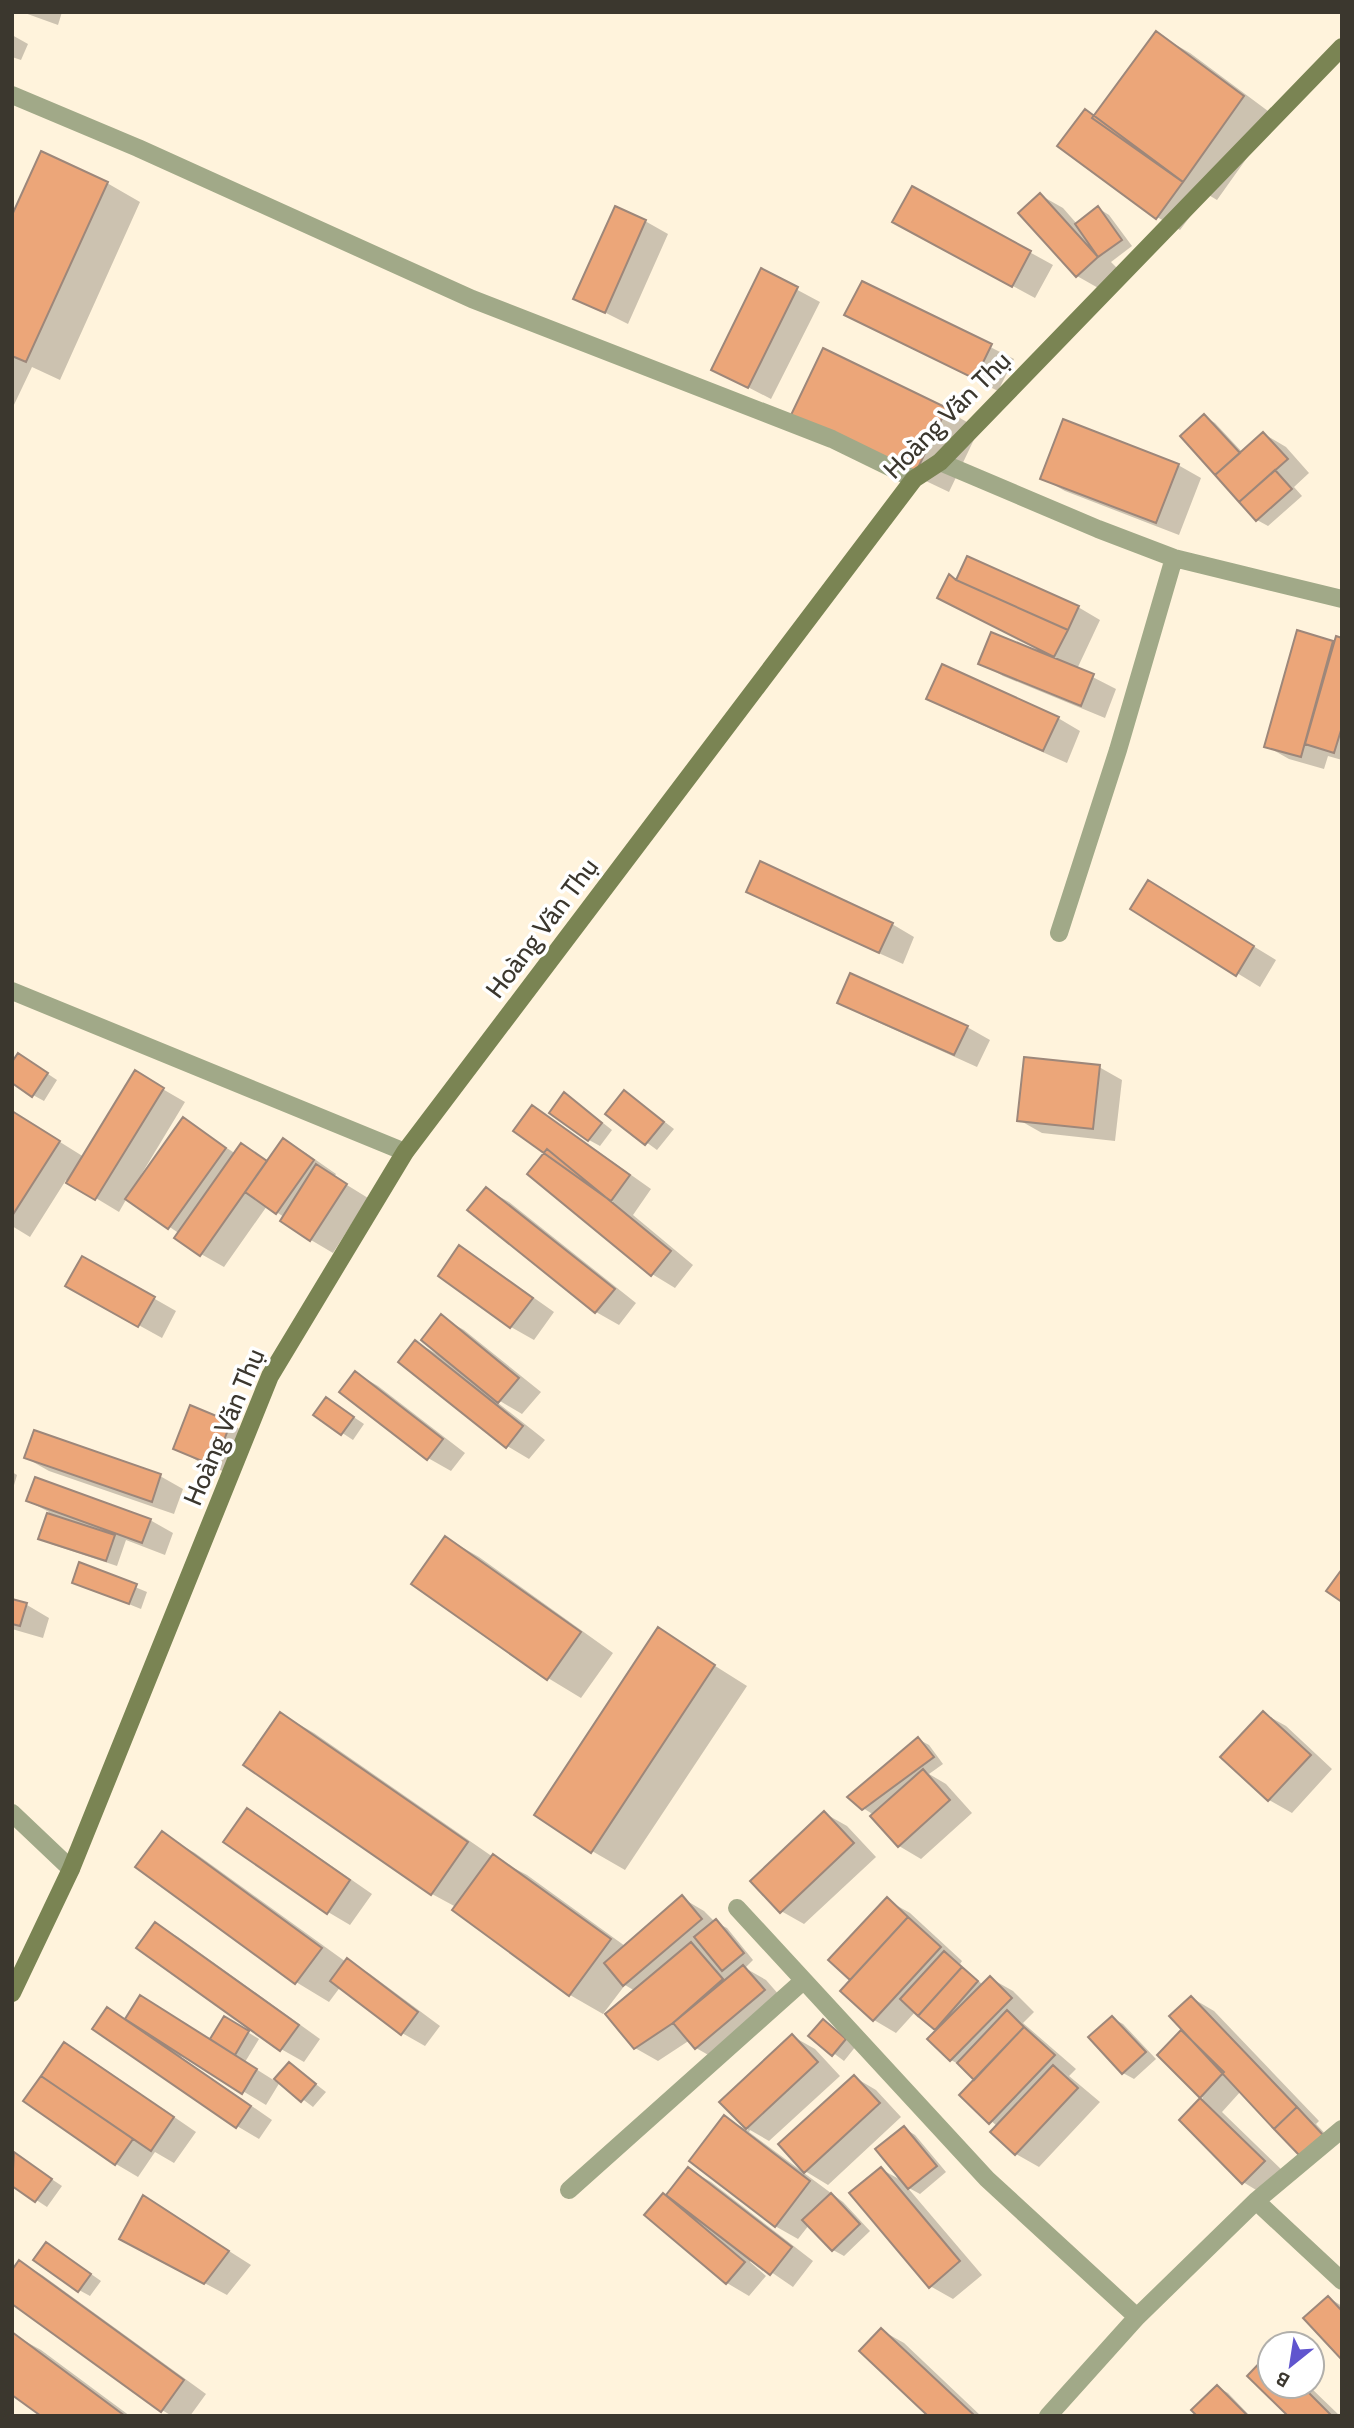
<svg xmlns="http://www.w3.org/2000/svg" width="1354" height="2428" viewBox="0 0 1354 2428" font-family="Cabin,sans-serif">
<style>
.shadow{fill:#0003}
.building{fill:#eca679;stroke:#9d877a;stroke-width:2}
.lines{fill:none;stroke-linecap:round;stroke-linejoin:round}
.street{stroke:#a1a988;stroke-width:18}
.secondary{stroke:#7a8453;stroke-width:18}
.labels{text-anchor:middle;dominant-baseline:central;stroke-width:7;stroke-linejoin:round;paint-order:stroke}
.street-label{font-size:26px;fill:#3b372e;stroke:#fff}
</style>
<rect width="100%" height="100%" fill="#fff3dc"/>
<path class="shadow" d="M22 12H62L58 25Z
M1157 34 1190 53 1276 117 1217 200 1207 194 1180 230 1157 217 1060 146 1095 117Z
M12 35 28 44 21 60 12 57Z
M107 183 140 202 60 380 32 367 12 409V219Z
M913 188 1053 265 1035 298 917 234Z
M1040 195 1063 208 1077 224 1098 208 1109 215 1132 246 1111 262 1120 271 1100 289 1077 276Z
M645 221 668 234 628 324 576 298Z
M762 271 820 302 771 399 713 369Z
M863 283 1014 359 998 391 869 327Z
M946 410 979 429 949 492 827 434Z
M1204 416 1215 423 1243 453 1264 434 1286 447 1309 473 1294 487 1302 496 1268 526 1257 520Z
M1178 465 1201 478 1179 535 1065 491 1042 478Z
M1078 607 1100 620 1077 669 1116 689 1105 718 1003 676 981 663 1036 651Z
M1298 633 1336 643 1342 640V760L1328 756 1324 769 1289 759 1266 746Z
M928 698 1058 718 1080 731 1067 763 951 711Z
M748 891 892 924 914 937 903 964 770 904Z
M1171 896 1276 960 1260 987 1132 909Z
M839 1002 967 1027 990 1040 977 1067 862 1015Z
M30 1062 57 1080 44 1101 33 1095Z
M1099 1067 1122 1080 1115 1141 1042 1133 1019 1120Z
M135 1073 185 1102 141 1175 143 1176 184 1120 236 1154 242 1146 268 1161 284 1140 306 1153 336 1174 334 1177 368 1198 333 1253 311 1240 284 1217 267 1206 224 1267 201 1254 180 1234 127 1198 119 1212 66 1180 30 1237 12 1226V1112L84 1157Z
M635 1099 674 1129 657 1150 608 1114Z
M575 1101 612 1130 600 1146 589 1140Z
M533 1108 555 1121 651 1189 633 1215 693 1265 675 1288 652 1274 529 1174 546 1153Z
M486 1189 509 1202 636 1303 619 1325 596 1312 469 1210Z
M460 1248 482 1261 554 1312 534 1340 511 1327 440 1275Z
M83 1258 176 1311 162 1338 68 1286Z
M441 1317 464 1330 541 1392 522 1414 500 1401 498 1403 545 1440 529 1459 507 1446 416 1342 442 1357Z
M356 1373 378 1386 465 1453 451 1471 428 1458Z
M327 1399 364 1424 353 1440 315 1415Z
M191 1407 231 1424 253 1437 237 1477 198 1461 175 1448Z
M26 1458 160 1476 183 1489 174 1514 49 1471Z
M12 1472 17 1475 12 1492Z
M28 1501 150 1520 173 1533 165 1555 126 1540 117 1566 51 1544 40 1538 49 1512Z
M446 1538 479 1557 613 1653 581 1698 548 1678Z
M80 1564 147 1592 141 1609 74 1582Z
M12 1600 27 1605 49 1618 43 1638 12 1629Z
M658 1630 747 1686 625 1870 592 1851Z
M1263 1713 1286 1726 1332 1769 1292 1813 1269 1800 1223 1757Z
M281 1714 314 1733 493 1857 527 1875 625 1946 682 1898 704 1911 715 1922 727 1928 753 1960 745 1968 766 1980 787 2004 719 2061 696 2048 690 2040 658 2061 635 2048V1991L625 1985 603 2014 570 1995 454 1910 456 1907 432 1894 245 1765Z
M918 1739 929 1745 943 1764 929 1774 946 1784 972 1813 921 1859 899 1846 874 1815 863 1808Z
M248 1810 270 1823 372 1894 350 1925 328 1912Z
M824 1813 847 1826 876 1857 804 1924 781 1911Z
M162 1834 195 1853 346 1962 348 1961 370 1974 440 2026 425 2046 402 2033 341 1986 329 2002 296 1982Z
M887 1900 910 1913 962 1961 960 1964 983 1985 990 1978 1013 1991 1034 2012 1023 2023 1076 2069 1069 2076 1100 2102 1039 2167 1016 2154 992 2131 997 2126 962 2095 976 2079 962 2066 951 2060 938 2030 916 2011 896 2033 874 2020 853 1980 831 1960Z
M155 1924 178 1937 320 2039 304 2062 281 2049 139 1948Z
M140 1997 211 2041 225 2018 259 2039 245 2062 275 2081 290 2064 326 2092 313 2107 280 2082 266 2105 183 2055 181 2057 272 2120 259 2139 237 2126 126 2020Z
M1192 1998 1214 2011 1319 2121 1316 2124 1333 2142 1241 2091 1222 2112 1287 2175 1266 2196 1243 2182 1181 2120 1203 2098 1159 2055 1184 2030Z
M1112 2018 1123 2024 1156 2059 1134 2079 1123 2073Z
M823 2022 856 2046 844 2061 811 2036Z
M792 2036 815 2049 840 2076 769 2141 750 2130 749 2132 843 2202 870 2231 844 2256 833 2250 809 2225 798 2239 775 2226 725 2118 749 2131 722 2102Z
M65 2044 87 2057 196 2132 174 2163 155 2152 138 2177 116 2164 25 2101Z
M854 2077 876 2090 901 2117 828 2185 805 2171Z
M904 2128 915 2135 946 2172 920 2194 907 2187 982 2275 953 2299 930 2286 881 2169 906 2183Z
M14 2154 62 2186 47 2207 12 2184V2158Z
M689 2169 711 2182 813 2261 793 2287 752 2259 750 2262 766 2276 749 2296 727 2283 666 2197Z
M144 2197 251 2265 227 2295 144 2251Z
M57 2250 101 2281 90 2296 79 2290Z
M20 2262 42 2275 206 2394 190 2416H172L162 2410Z
M1329 2298 1342 2306V2357Z
M881 2330 904 2343 981 2416H931Z
M12 2334 41 2350 130 2416H44Z
M1269 2356 1270 2386H1309L1340 2416H1290L1249 2376Z
M1217 2387 1228 2393 1250 2416H1199Z"/>
<path class="building" d="M1156 31 1244 96 1183 182 1092 118Z
M1085 109 1183 182 1156 219 1057 146Z
M41 151 108 182 26 362 12 356V215Z
M912 186 1031 251 1012 287 892 222Z
M1040 193 1098 257 1076 277 1018 213Z
M615 206 646 220 605 313 573 299Z
M1098 206 1122 240 1098 257 1075 224Z
M761 268 798 287 748 388 711 370Z
M862 281 992 344 975 379 844 315Z
M823 348 947 408 915 474 791 415Z
M1204 414 1240 453 1215 475 1180 436Z
M1063 419 1179 464 1156 523 1040 479Z
M1263 432 1288 459 1239 502 1215 475Z
M1275 470 1292 489 1256 521 1239 502Z
M967 556 1079 606 1068 630 956 580Z
M949 574 956 580 1068 630 1054 657 937 598Z
M1297 630 1333 641 1301 757 1264 747Z
M991 632 1094 674 1081 706 978 664Z
M1336 636 1342 638V727L1334 753 1305 744Z
M942 664 1059 717 1043 751 926 699Z
M760 861 893 923 879 953 746 892Z
M1148 880 1254 946 1236 976 1130 909Z
M850 973 968 1026 954 1055 837 1003Z
M18 1053 48 1073 32 1097 12 1083V1062Z
M1024 1057 1100 1065 1093 1129 1017 1121Z
M135 1070 164 1088 95 1200 66 1183Z
M624 1090 664 1122 645 1145 605 1114Z
M564 1092 602 1123 588 1141 549 1113Z
M532 1105 630 1175 611 1201 513 1131Z
M12 1111 60 1141 12 1216Z
M183 1117 226 1148 168 1229 125 1199Z
M283 1138 314 1160 276 1214 245 1192Z
M241 1143 267 1161 200 1256 174 1238Z
M547 1149 671 1251 651 1276 527 1174Z
M316 1164 347 1184 310 1241 280 1221Z
M486 1187 615 1289 595 1313 467 1210Z
M459 1245 533 1298 510 1328 438 1276Z
M82 1256 155 1297 138 1327 65 1286Z
M441 1314 519 1378 498 1403 421 1340Z
M415 1340 523 1426 506 1448 398 1362Z
M355 1371 443 1439 427 1460 339 1392Z
M326 1397 354 1417 341 1435 313 1415Z
M190 1405 231 1422 214 1466 173 1449Z
M34 1430 161 1474 152 1502 24 1458Z
M35 1477 151 1519 142 1543 26 1501Z
M47 1513 115 1535 106 1561 38 1539Z
M445 1536 581 1632 547 1680 411 1584Z
M79 1562 137 1584 129 1604 72 1583Z
M1342 1569V1602L1326 1591Z
M12 1599 27 1603 20 1626 12 1624Z
M658 1627 715 1665 591 1853 534 1815Z
M1263 1711 1311 1755 1268 1801 1220 1757Z
M280 1712 468 1842 431 1895 243 1765Z
M918 1737 934 1757 862 1810 847 1797Z
M923 1769 950 1800 898 1847 870 1816Z
M247 1808 350 1880 327 1914 223 1842Z
M824 1811 854 1843 780 1913 750 1881Z
M162 1831 322 1948 295 1984 135 1867Z
M493 1854 611 1939 569 1996 452 1910Z
M682 1895 702 1919 623 1986 604 1963Z
M887 1897 908 1917 850 1980 828 1960Z
M908 1917 941 1947 873 2021 840 1991Z
M716 1919 744 1953 722 1971 694 1937Z
M155 1922 299 2025 280 2051 136 1948Z
M691 1942 723 1979 673 2023 634 2049 605 2014Z
M944 1951 962 1967 918 2016 900 1999Z
M347 1958 418 2012 401 2035 330 1981Z
M743 1965 765 1990 695 2049 673 2023Z
M962 1967 978 1981 935 2030 918 2016Z
M990 1976 1012 1998 950 2061 927 2039Z
M140 1995 257 2069 242 2094 125 2019Z
M1191 1996 1297 2107 1274 2129 1169 2016Z
M107 2007 251 2106 236 2128 92 2029Z
M1007 2010 1024 2027 974 2080 957 2063Z
M224 2016 249 2031 235 2055 210 2039Z
M1112 2016 1146 2052 1122 2074 1088 2037Z
M823 2019 846 2039 832 2056 808 2036Z
M1024 2027 1055 2055 989 2124 959 2095Z
M1181 2030 1224 2072 1200 2098 1157 2055Z
M792 2034 818 2062 746 2129 719 2102Z
M64 2042 174 2117 151 2151 41 2076Z
M289 2062 316 2084 301 2102 274 2079Z
M1053 2065 1078 2088 1015 2155 990 2132Z
M854 2075 880 2103 804 2173 778 2144Z
M41 2076 133 2139 115 2165 23 2101Z
M1200 2098 1265 2161 1242 2184 1179 2120Z
M1297 2107 1323 2135 1300 2156 1274 2129Z
M724 2115 810 2181 775 2227 689 2161Z
M904 2126 937 2166 908 2189 875 2149Z
M14 2152 52 2179 35 2202 12 2186Z
M688 2167 792 2247 770 2275 666 2195Z
M881 2167 960 2261 929 2288 849 2193Z
M663 2193 745 2262 726 2284 644 2215Z
M831 2193 860 2224 832 2251 802 2220Z
M143 2195 229 2251 204 2284 119 2239Z
M46 2242 91 2274 78 2292 33 2260Z
M19 2260 184 2380 161 2412 12 2304V2270Z
M1328 2296 1342 2311V2360L1303 2318Z
M881 2328 975 2416H928L859 2351Z
M12 2332 125 2416H41L12 2395Z
M1268 2354 1270 2386H1302L1332 2416H1288L1247 2376Z
M1217 2385 1248 2416H1197L1191 2410Z"/>
<g class="lines">
<path class="street" d="M12 95 138 148 472 299 832 439 914 479
M940 462 1098 529 1174 558 1342 599
M1059 933 1118 750 1174 558
M12 991 405 1152
M12 1813 71 1869
M737 1908 987 2179 1137 2317
M569 2190 803 1981
M1256 2201 1342 2281
M1048 2416 1137 2317 1256 2201 1342 2129"/>
<path class="secondary" d="M12 1993 71 1869 270 1376 405 1152 914 479 940 462 1342 47"/>
</g>
<g class="labels">
<g class="street-label">
<text transform="translate(947 415) rotate(-45)">Hoàng Văn Thụ</text>
<text transform="translate(542 928) rotate(-53)">Hoàng Văn Thụ</text>
<text transform="translate(224 1427) rotate(-67)">Hoàng Văn Thụ</text>
</g>
</g>
<rect width="1354" height="2428" fill="none" stroke="#3b372e" stroke-width="28"/>
<g transform="translate(1291 2365) rotate(210)"><circle r="33" fill="#ffffff" stroke="#b1afab" stroke-width="2"/>
<path d="M0-5L12 26L0 18L-12 26Z" fill="#6055ce"/>
<text y="-10" font-size="19" font-weight="bold" text-anchor="middle" fill="#3b372e">B</text>
</g>
</svg>
